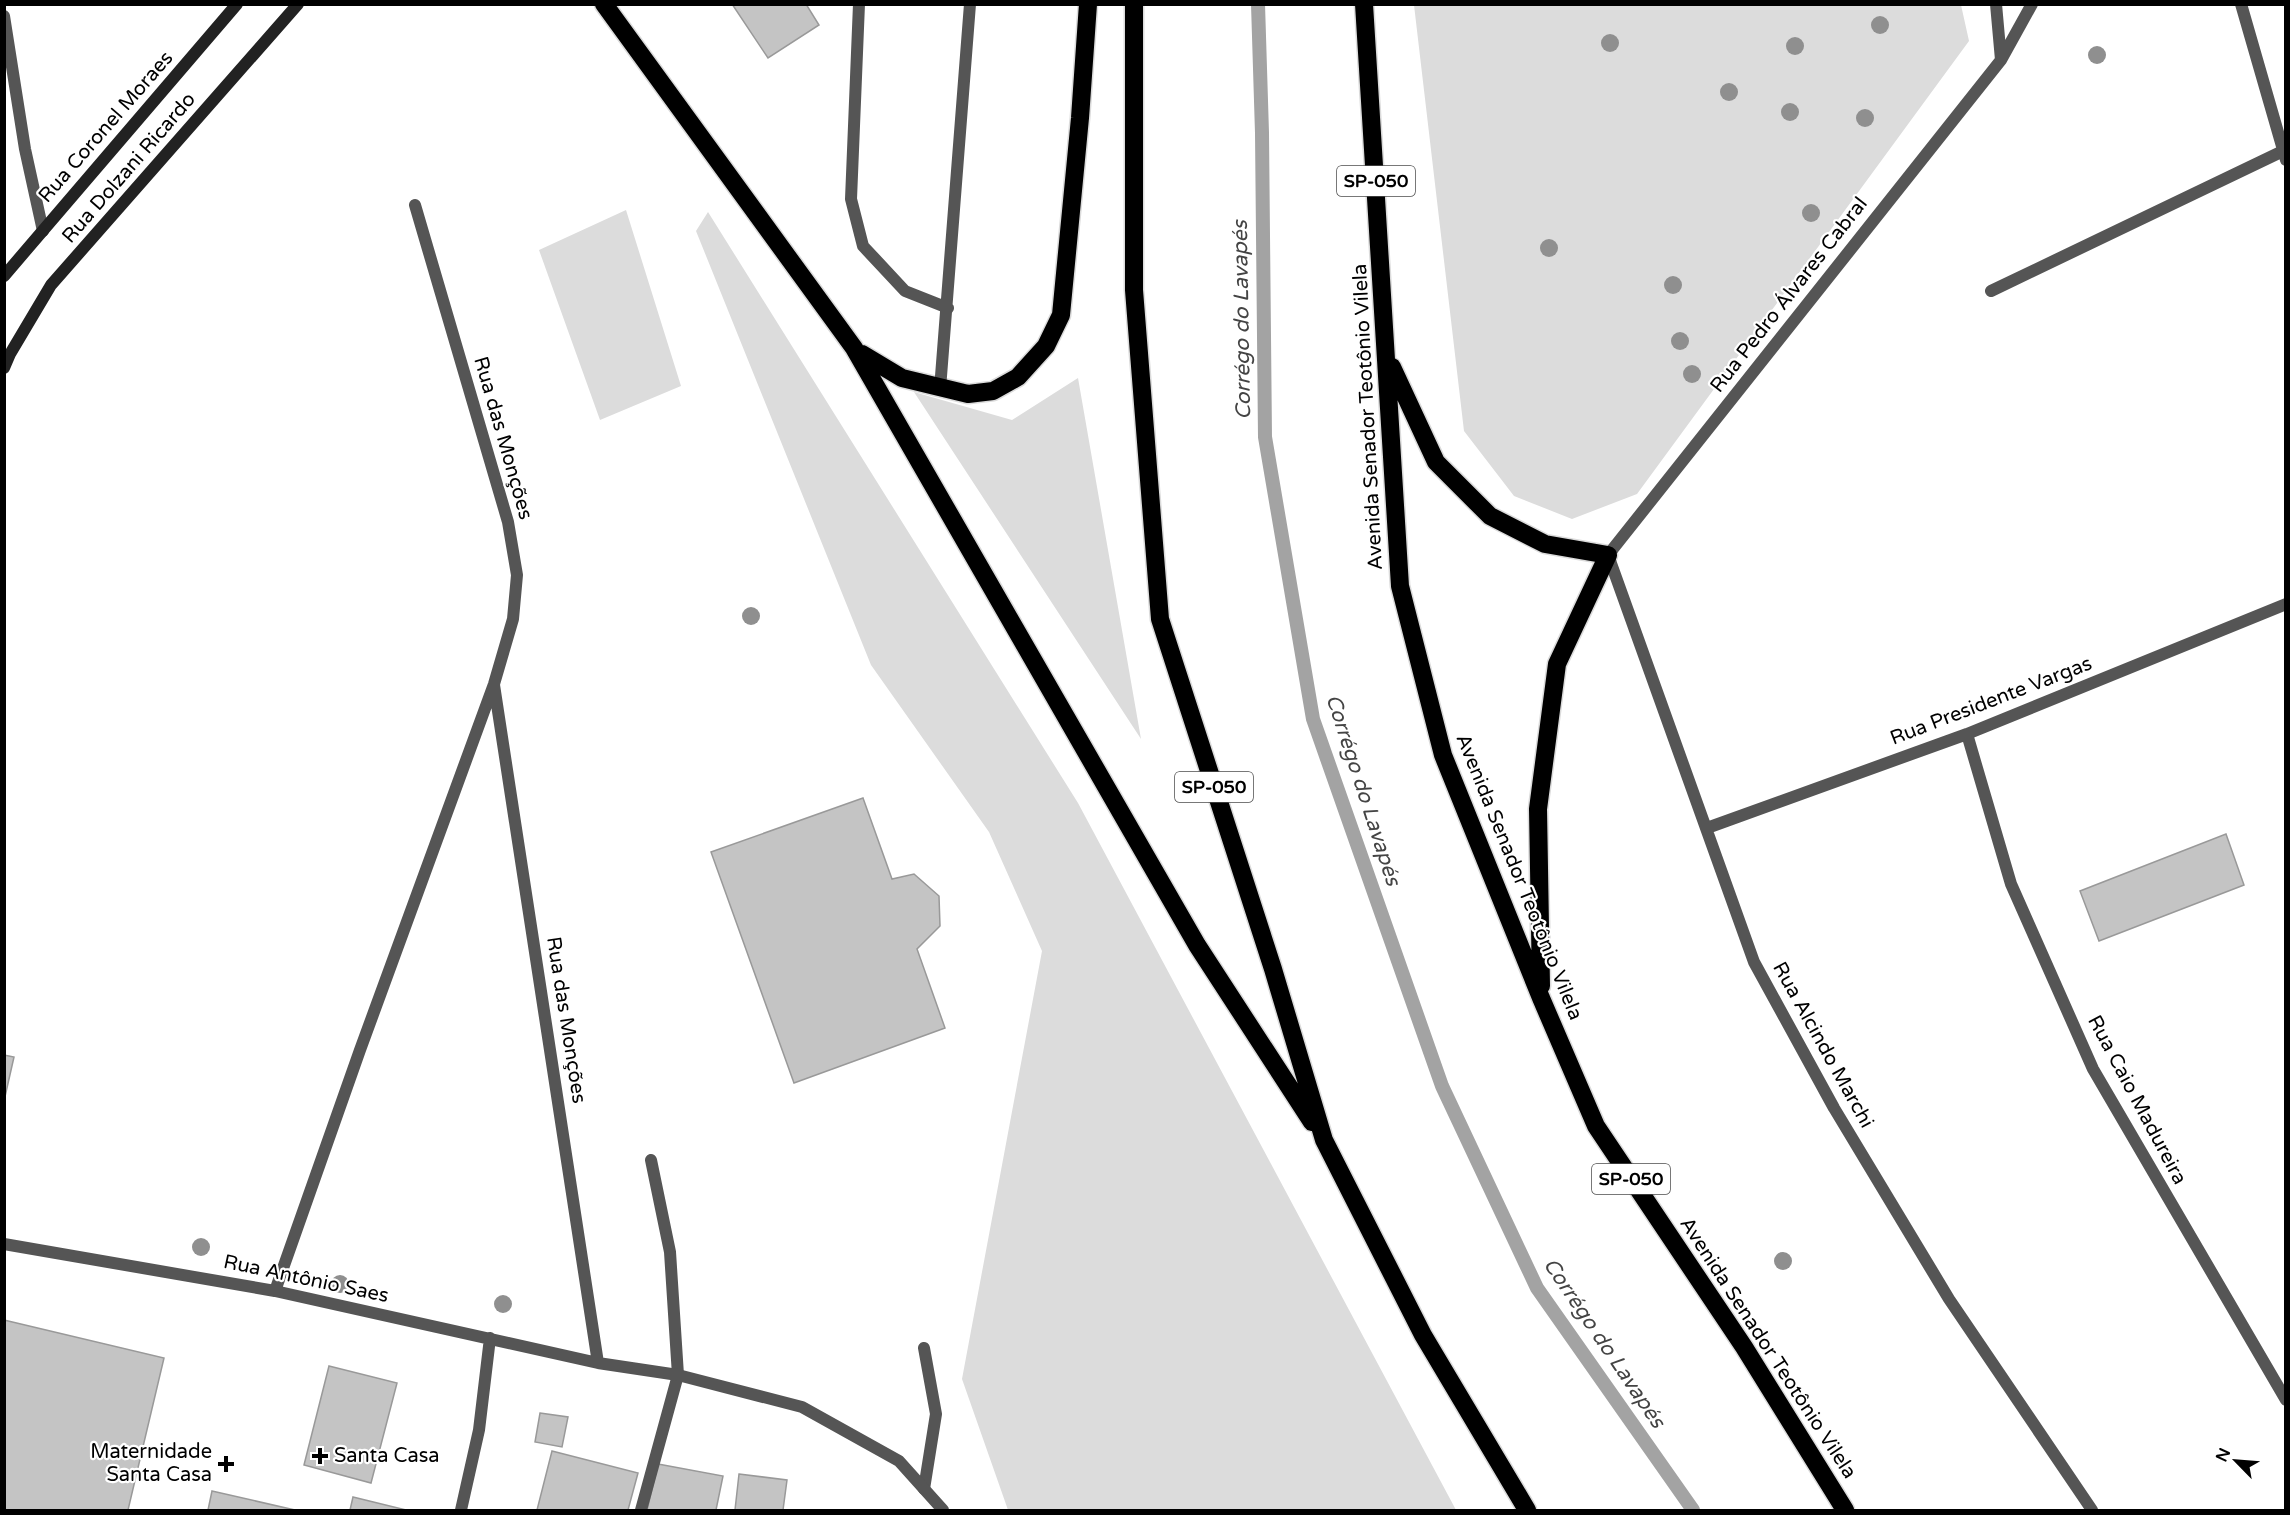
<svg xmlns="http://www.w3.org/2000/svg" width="2290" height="1515" viewBox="0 0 2290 1515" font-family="'Varela Round',sans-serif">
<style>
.green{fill:#dcdcdc}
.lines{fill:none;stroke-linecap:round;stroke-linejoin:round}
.stream{stroke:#a3a3a3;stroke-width:14}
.building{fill:#c4c4c4;stroke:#999;stroke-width:1.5}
.highway-casing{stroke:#dbdbdb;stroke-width:21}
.lane{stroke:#555;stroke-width:12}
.street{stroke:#555;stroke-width:12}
.secondary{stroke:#222;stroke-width:12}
.highway{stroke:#000;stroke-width:18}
.tree{fill:#8f8f8f}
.poi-dot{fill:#000;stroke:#fff;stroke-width:2}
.labels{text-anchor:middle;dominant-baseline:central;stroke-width:4.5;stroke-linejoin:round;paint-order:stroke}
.shield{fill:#fff;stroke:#4c4c4c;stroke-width:1.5}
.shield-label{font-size:18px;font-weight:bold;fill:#000}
.street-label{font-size:20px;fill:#000;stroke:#fff}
.poi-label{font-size:20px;fill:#000;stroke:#fff;text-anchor:end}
.water-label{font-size:21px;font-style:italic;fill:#444;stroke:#fff}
</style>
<rect width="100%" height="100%" fill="#fff"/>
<path class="green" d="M1414 5H1961L1969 41 1637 494 1572 519 1514 496 1464 431Z
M626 210 681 386 600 420 539 250Z
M708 212 1078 803 1456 1510H1008L962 1379 1042 951 989 832 871 665 696 231Z
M1078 378 1141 739 914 392 1012 420Z"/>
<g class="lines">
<path class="stream" d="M1258 4 1262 133 1265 437 1313 719 1442 1086 1537 1288 1693 1510"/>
</g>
<path class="building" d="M732 4H806L819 25 768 58Z
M863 798 892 879 914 874 939 896 940 926 917 949 945 1028 794 1083 711 852Z
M2226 834 2244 885 2099 941 2080 891Z
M4 1055 14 1057 4 1101Z
M4 1320 164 1358 128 1510H4Z
M329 1366 397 1383 371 1483 304 1465Z
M540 1413 568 1417 562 1447 535 1442Z
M552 1451 638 1473 628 1510H537Z
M658 1464 723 1476 716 1510H647Z
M739 1474 787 1480 783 1510H735Z
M212 1491 295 1510H208Z
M353 1497 406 1510H350Z"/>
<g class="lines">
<g class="highway-casing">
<path id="highway" d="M604 4 854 348 1197 945 1312 1122
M1134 4V290L1160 619 1273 969 1324 1140 1423 1335 1527 1510
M1364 4 1400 586 1443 755 1541 998 1596 1126 1744 1347 1845 1510
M862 354 902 378 968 394 993 391 1018 377 1046 346 1061 315 1080 118 1088 4
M1392 367 1436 462 1490 516 1545 544 1608 555 1557 664 1538 809 1541 986"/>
</g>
<path class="lane" d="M859 4 851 199 863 246 905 291 948 308
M1991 291 2283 151
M940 389 970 4
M924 1489 936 1414 924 1348
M641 1510 678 1375 670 1252 651 1160"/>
<path class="street" d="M1996 4 2001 60
M2032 4 2001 60 1608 555 1754 962 1834 1108 1949 1299 2092 1510
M2241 4 2286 160
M4 16 25 149 43 231
M494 685 598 1363
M1967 734 2011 884 2093 1069 2286 1400
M1707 828 1967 734 2286 604
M4 1244 275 1291 598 1363 678 1375 802 1407 899 1461 943 1510
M275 1291 360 1050 494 684 513 619 517 575 508 522 415 205
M461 1510 479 1430 490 1338"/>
<path class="secondary" d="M4 276 237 4
M4 368 10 354 51 285 298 4"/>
<use href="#highway" class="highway"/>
</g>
<g class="tree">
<circle cx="1880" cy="25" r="9"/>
<circle cx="1610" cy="43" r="9"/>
<circle cx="1795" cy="46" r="9"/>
<circle cx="2097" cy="55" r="9"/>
<circle cx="1729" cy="92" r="9"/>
<circle cx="1790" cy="112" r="9"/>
<circle cx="1865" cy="118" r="9"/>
<circle cx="1811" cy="213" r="9"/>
<circle cx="1549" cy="248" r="9"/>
<circle cx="1673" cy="285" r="9"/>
<circle cx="1680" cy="341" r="9"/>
<circle cx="1692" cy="374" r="9"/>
<circle cx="751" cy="616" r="9"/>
<circle cx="201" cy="1247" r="9"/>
<circle cx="1783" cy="1261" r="9"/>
<circle cx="340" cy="1284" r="9"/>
<circle cx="503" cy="1304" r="9"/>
</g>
<g class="poi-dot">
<path d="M317 1447h6v6h6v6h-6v6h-6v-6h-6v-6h6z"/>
<path d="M223 1455h6v6h6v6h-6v6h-6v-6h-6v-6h6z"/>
</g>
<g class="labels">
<g class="shield">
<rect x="1337" y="166" width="78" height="30" rx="4.5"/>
<rect x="1175" y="772" width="78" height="30" rx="4.5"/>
<rect x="1592" y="1164" width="78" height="30" rx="4.5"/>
</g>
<g class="shield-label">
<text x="1376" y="181">SP-050</text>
<text x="1214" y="787">SP-050</text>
<text x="1631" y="1179">SP-050</text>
</g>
<g class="street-label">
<text transform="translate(106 127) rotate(-49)">Rua Coronel Moraes</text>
<text transform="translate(129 168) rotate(-49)">Rua Dolzani Ricardo</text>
<text transform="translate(1789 295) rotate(-52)">Rua Pedro Álvares Cabral</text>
<text transform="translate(1368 417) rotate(-93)">Avenida Senador Teotônio Vilela</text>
<text transform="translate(503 438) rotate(74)">Rua das Monções</text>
<text transform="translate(1991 701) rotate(-21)">Rua Presidente Vargas</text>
<text transform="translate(1519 877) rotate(68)">Avenida Senador Teotônio Vilela</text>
<text transform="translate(566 1020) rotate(81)">Rua das Monções</text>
<text transform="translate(1823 1045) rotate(61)">Rua Alcindo Marchi</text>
<text transform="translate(2137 1100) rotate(62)">Rua Caio Madureira</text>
<text transform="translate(306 1279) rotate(12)">Rua Antônio Saes</text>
<text transform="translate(1768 1348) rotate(57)">Avenida Senador Teotônio Vilela</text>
</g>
<g class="poi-label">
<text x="212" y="1452">Maternidade<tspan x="212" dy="23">Santa Casa</tspan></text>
<text x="334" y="1456" text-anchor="start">Santa Casa</text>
</g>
<g class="water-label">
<text transform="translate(1242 320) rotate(-91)">Corrégo do Lavapés</text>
<text transform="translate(1363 790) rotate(72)">Corrégo do Lavapés</text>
<text transform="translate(1604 1343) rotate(56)">Corrégo do Lavapés</text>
</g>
</g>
<rect width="2290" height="1515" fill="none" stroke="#000000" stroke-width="12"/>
<g transform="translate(2236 1461) rotate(295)" stroke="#ffffff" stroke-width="4.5" paint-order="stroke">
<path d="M0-4.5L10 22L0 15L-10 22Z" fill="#000000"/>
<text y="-9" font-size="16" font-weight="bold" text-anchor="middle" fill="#000000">N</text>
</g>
</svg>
